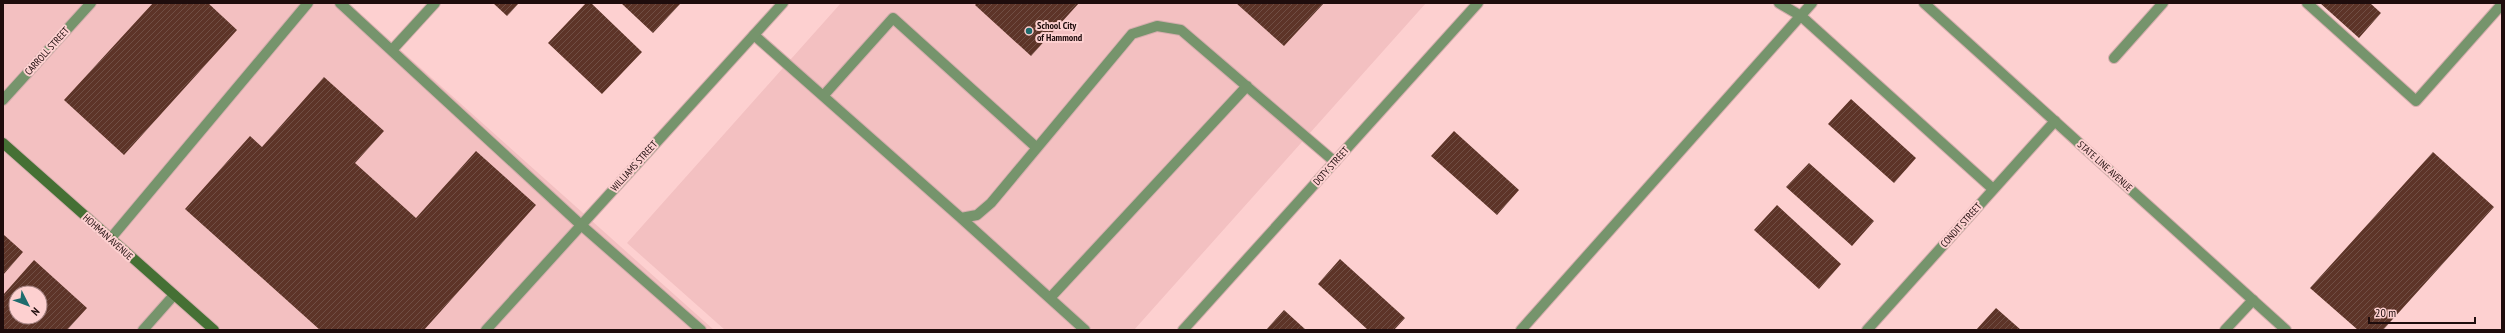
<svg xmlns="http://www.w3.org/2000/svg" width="2505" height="333" viewBox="0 0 2505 333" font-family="'PT Sans Narrow',sans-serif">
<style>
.built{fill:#f3c0c1;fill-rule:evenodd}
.building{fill:url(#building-hatch);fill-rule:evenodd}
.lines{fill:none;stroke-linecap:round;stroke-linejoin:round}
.service-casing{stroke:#d5adad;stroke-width:12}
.minor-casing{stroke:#d5adad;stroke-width:12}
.tertiary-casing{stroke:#d5adad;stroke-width:12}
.secondary-casing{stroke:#d5adad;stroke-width:12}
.service{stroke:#76946c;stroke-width:10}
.minor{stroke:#76946c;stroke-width:10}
.tertiary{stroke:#76946c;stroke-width:10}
.secondary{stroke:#457034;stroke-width:10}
.poi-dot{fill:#1e6b6d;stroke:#fdd0d0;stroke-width:1.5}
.labels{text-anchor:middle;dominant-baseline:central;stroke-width:4;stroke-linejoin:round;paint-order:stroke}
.poi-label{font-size:10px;font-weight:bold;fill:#1e0c0c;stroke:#fdd0d0;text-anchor:start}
.street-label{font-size:10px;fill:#1e0c0c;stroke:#fdd0d0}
</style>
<defs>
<pattern id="building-hatch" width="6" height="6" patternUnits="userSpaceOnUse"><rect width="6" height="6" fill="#5d3428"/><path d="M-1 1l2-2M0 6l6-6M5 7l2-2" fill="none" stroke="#704e44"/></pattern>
</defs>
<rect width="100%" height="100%" fill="#fdd0d0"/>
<path class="built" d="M3 3H348L714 330H3ZM16 293H40V317H16Z
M841 3H1426L1134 330H725L627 243Z"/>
<path class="building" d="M153 3H208L237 30 124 155 64 100Z
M493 3H519L507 16Z
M586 3H591L642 52 602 94 548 43Z
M621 3H681L653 33Z
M977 3H1079L1031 56 975 5Z
M1236 3H1324L1284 46Z
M2320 3H2370L2381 13 2359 38Z
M324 77 384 131 355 163 416 218 476 151 536 205 424 330H320L185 209 250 136 262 147Z
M1851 99 1916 158 1894 183 1828 124Z
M1454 131 1519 190 1497 215 1431 156Z
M2433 152 2494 207 2383 330H2358L2310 288Z
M1809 163 1874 221 1852 246 1786 187Z
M1777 205 1841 264 1819 289 1754 230Z
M3 234 23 252 3 275Z
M1340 259 1405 318 1394 330H1368L1318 284Z
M34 260 87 308 67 330H3V295ZM16 293H40V317H16Z
M1996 308 2021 330H1976Z
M1284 310 1306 330H1266Z"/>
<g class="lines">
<g class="service-casing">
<path id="service" d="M340 3 581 225 701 330
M1779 3 1801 16 1993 189
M2307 3 2416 101 2502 4
M754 35 961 218 977 215 991 203 1132 34 1157 26 1181 30 1335 162
M392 50 435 3
M824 95 893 18 1037 148
M961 218 1085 330
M111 238 308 3
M1050 298 1247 86
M143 330 174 295
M1521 330 1812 3
M2225 330 2253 300"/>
</g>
<g class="minor-casing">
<path id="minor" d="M2114 58 2163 3
M3 100 91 3
M486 330 783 3
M1183 330 1478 3
M1867 330 2055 121"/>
</g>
<g class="tertiary-casing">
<path id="tertiary" d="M1924 3 2286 330"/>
</g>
<g class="secondary-casing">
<path id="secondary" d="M3 143 214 330"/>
</g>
<use href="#service" class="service"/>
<use href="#minor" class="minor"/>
<use href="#tertiary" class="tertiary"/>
<use href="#secondary" class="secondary"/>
</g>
<circle class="poi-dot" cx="1029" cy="31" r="4"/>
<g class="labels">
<g class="poi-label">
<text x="1037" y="25">School City<tspan x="1037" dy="12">of Hammond</tspan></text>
</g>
<g class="street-label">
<text transform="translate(47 51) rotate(-48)">CARROLL STREET</text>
<text transform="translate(634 166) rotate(-48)">WILLIAMS STREET</text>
<text transform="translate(1331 166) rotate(-48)">DOTY STREET</text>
<text transform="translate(2105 166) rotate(42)">STATE LINE AVENUE</text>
<text transform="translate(1961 225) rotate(-48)">CONDIT STREET</text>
<text transform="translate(108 237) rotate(42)">HOHMAN AVENUE</text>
</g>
</g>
<rect width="2505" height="333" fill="none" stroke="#1e0c0c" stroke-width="8"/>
<g transform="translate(28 305) rotate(132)"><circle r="19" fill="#fdd0d0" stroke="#a48282"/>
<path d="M0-3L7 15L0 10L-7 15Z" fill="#1e6b6d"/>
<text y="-6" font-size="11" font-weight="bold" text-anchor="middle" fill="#1e0c0c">N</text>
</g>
<path d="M2369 317v6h106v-6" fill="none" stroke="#1e0c0c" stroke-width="2"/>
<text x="2375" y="317" font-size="12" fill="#1e0c0c" stroke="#fdd0d0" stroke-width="3" paint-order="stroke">20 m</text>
</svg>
